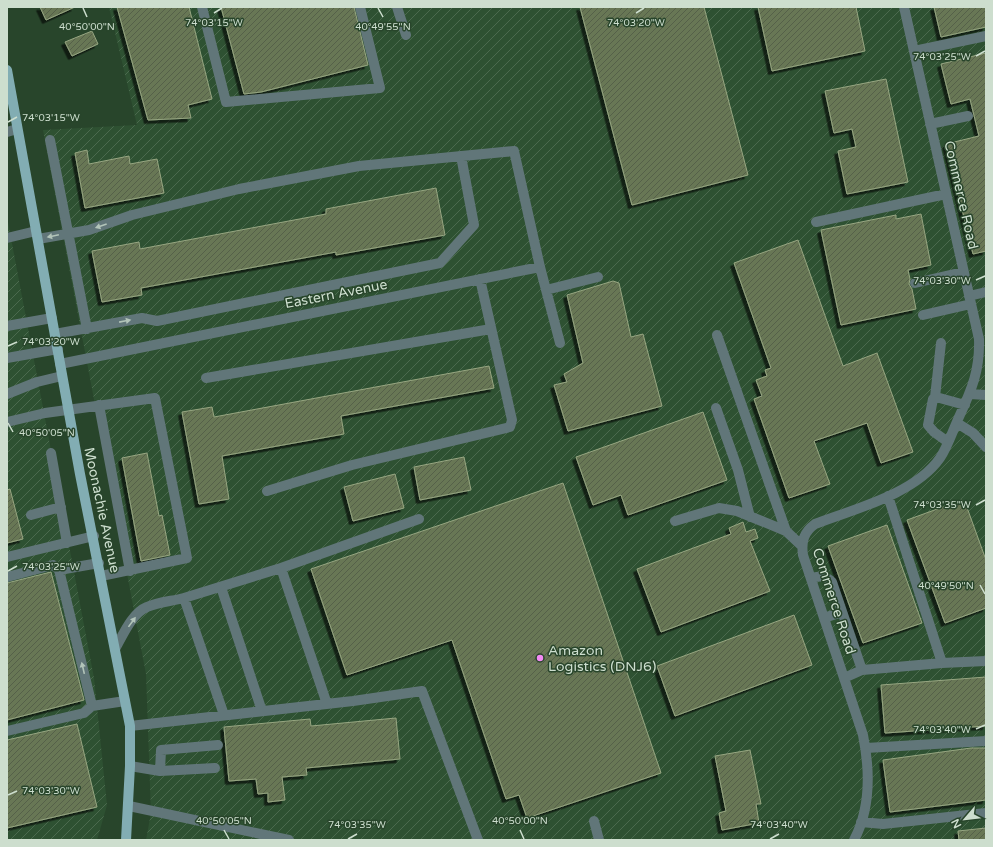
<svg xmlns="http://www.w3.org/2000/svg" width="993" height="847" viewBox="0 0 993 847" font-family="'Varela Round',sans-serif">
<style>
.industrial{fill:url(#industrial-furrows)}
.building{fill:url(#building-hatch);stroke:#97a682;filter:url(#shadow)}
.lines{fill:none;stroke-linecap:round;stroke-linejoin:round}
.minor{stroke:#617679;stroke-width:10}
.major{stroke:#82adb3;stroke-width:10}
.oneway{fill:#b2c4b9}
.ticks{fill:none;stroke:#cddece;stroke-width:1.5}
.poi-dot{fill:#f28af3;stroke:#28452b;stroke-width:1.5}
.labels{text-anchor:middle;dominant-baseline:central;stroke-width:3;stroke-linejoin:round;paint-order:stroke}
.street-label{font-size:14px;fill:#cddece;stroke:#28452b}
.poi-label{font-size:14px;fill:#cddece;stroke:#28452b;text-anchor:start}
.ticks-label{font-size:10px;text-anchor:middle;fill:#cddece;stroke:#28452b;stroke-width:3;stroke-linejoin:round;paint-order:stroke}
</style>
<defs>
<pattern id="industrial-furrows" width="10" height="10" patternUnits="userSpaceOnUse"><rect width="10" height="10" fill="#2e5132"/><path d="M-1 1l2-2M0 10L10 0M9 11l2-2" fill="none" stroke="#4b6a4e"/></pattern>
<pattern id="building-hatch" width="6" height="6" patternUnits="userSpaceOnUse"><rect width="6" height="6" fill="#687754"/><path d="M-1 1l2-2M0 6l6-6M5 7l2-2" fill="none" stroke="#55604a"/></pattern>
<filter id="shadow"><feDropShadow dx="-3.5" dy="3.5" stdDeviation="0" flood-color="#0009"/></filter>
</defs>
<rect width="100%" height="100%" fill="#28452b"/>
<path class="industrial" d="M109 7H986V840H146L151 813 146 674 43 130 137 125Z
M7 217 94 678 107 805 97 840H7Z"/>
<path class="building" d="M40 7H75L46 20Z
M117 7H189L212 99 188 105 191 118 148 120Z
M221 7H354L368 65 261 92 244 94Z
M580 7H704L748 175 632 205Z
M758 7H856L865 51 772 71Z
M934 7H986V27L941 37Z
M92 31 98 44 72 56 65 42Z
M986 53V251L973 254 946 144 979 136 970 99 951 104 941 64Z
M886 79 908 182 847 194 838 151 856 147 852 129 834 133 825 91Z
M87 150 89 164 129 156 130 164 157 159 164 193 85 208 75 153Z
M436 188 445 235 336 255V252L141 288 142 295 102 302 92 251 139 242 140 249 326 214V209Z
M921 214 931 265 908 270 910 279 909 284 912 289 916 309 841 325 821 230 896 215V219Z
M798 240 843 366 877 353 913 452 881 463 867 423 814 441 830 484 789 498 754 399 762 396 756 380 767 376 765 370 771 368 734 263Z
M613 281 619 283 631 337 643 334 662 406 568 431 554 385 567 382 564 374 583 363 567 295Z
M489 366 494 388 341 416 344 434 222 456 229 499 199 504 182 412 212 407 214 417Z
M703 412 727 480 628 515 621 495 593 505 576 457Z
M147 453 159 516 162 515 170 555 141 561 122 458Z
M464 457 471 490 420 500 414 467Z
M395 474 404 508 353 521 344 487Z
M563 483 661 773 527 818 519 795 506 799 452 640 347 675 311 569Z
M10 489 23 539 7 543V490Z
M962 500 963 503 965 502 986 560V608L945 623 907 520Z
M743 522 746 532 755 529 758 538 750 541 770 591 661 632 637 569 731 534 729 528Z
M887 525 922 623 863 643 828 546Z
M51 572 84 700 7 720V583Z
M794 615 812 665 675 716 657 666Z
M986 677V726L885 733 881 685Z
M396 718 400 759 306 768 307 775 282 777 285 800 268 802V793L258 794 256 779 229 781 224 727 310 719 311 726Z
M77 724 97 807 7 828V740Z
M971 748H986V800L890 812 883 760Z
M750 750 761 804H756L759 823 722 830 719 813 726 811 715 756Z
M986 828V840H959L958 831Z"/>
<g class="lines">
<path class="minor" d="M202 7 226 102 380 88 360 7
M397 7 406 35
M914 51 986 36
M930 124 968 116
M7 132 17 129
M50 140 87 329
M816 222 946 194
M7 238 36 231
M38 239 89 230 132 215 239 189 359 166 514 151 540 267 560 343
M915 283 963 272
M546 290 598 277
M969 296 986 292
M923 315 971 304
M7 326 52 318
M55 334 142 318 157 321 440 263 474 225 461 156
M717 335 786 531 802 546
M7 358 58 349
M60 364 540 267
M206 378 491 329
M7 394 37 382 62 376
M970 394 986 395
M935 397 941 343
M99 405 130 571
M716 408 738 470 750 517
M7 422 45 413 155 398 187 558 101 576
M957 423 973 433 986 447
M948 442 934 432 928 425 933 399 936 397 965 405
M51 453 67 543
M267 491 352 465 510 427 512 420 480 279
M888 496 942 663 986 661
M31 515 61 507
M675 521 719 508 737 511 786 531
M7 557 94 536
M281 568 419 519
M59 570 92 706
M7 577 53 565 59 570 99 563
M811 578C820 576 825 575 832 582L862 670
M221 587 262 711
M824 618 842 612
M115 649C123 635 132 613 147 607 158 602 173 601 184 598
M844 678 862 670 942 663
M224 715 184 598 281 568 327 704
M130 726 353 701 422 691 478 840
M7 731 84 713 92 706 125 701
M866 748 986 741
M130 766 160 771 215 768
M160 771 161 750 218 745
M129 806 289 840
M594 821 599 840
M861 822 883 824 986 813
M854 840C871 808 870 770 863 735L803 555C801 541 804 532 815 524 854 509 915 494 940 458 948 446 953 430 959 417 972 389 980 370 979 339L904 7"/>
<path class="major" d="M7 70 80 474 130 726V766L126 840"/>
</g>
<defs><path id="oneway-solid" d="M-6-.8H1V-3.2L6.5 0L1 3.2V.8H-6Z"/></defs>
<g class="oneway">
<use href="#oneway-solid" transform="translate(101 226) rotate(161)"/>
<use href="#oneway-solid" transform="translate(53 236) rotate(168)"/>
<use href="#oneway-solid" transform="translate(125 321) rotate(-11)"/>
<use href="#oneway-solid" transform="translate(132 622) rotate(-54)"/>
<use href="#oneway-solid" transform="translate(83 668) rotate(-103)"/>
</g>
<path class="ticks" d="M83 8 87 17M378 8 383 17M214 13 222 8M636 13 644 8M976 56 985 51M8 122 17 117M976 280 985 276M8 346 17 342M8 423 13 432M976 505 985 500M8 571 17 566M980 585 985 594M976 729 985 725M8 795 17 791M224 830 229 839M520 830 524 839M348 839 357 834M770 839 779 834"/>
<circle class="poi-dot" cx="540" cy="658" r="4"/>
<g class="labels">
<g class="street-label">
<text transform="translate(961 195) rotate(77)">Commerce Road</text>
<text transform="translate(336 294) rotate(-11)">Eastern Avenue</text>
<text transform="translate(102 510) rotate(78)">Moonachie Avenue</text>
<text transform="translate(834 601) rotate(72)">Commerce Road</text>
</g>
<g class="poi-label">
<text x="548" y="650">Amazon<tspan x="548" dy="16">Logistics (DNJ6)</tspan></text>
</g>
</g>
<g class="ticks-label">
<text x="214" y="26">74°03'15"W</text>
<text x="636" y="26">74°03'20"W</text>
<text x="87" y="30">40°50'00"N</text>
<text x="383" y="30">40°49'55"N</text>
<text x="942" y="60">74°03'25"W</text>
<text x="51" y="121">74°03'15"W</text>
<text x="942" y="284">74°03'30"W</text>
<text x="51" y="345">74°03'20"W</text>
<text x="47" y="436">40°50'05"N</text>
<text x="942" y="508">74°03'35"W</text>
<text x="51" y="570">74°03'25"W</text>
<text x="946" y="589">40°49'50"N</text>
<text x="942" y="733">74°03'40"W</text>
<text x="51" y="794">74°03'30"W</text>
<text x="224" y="824">40°50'05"N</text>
<text x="520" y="824">40°50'00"N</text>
<text x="357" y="828">74°03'35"W</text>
<text x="779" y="828">74°03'40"W</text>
</g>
<rect width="993" height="847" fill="none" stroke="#cddece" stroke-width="16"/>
<g transform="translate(965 819) rotate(242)" stroke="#28452b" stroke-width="3" paint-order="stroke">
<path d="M0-3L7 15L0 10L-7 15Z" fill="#cddece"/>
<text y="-6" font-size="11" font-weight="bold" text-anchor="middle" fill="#cddece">N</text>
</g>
</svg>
